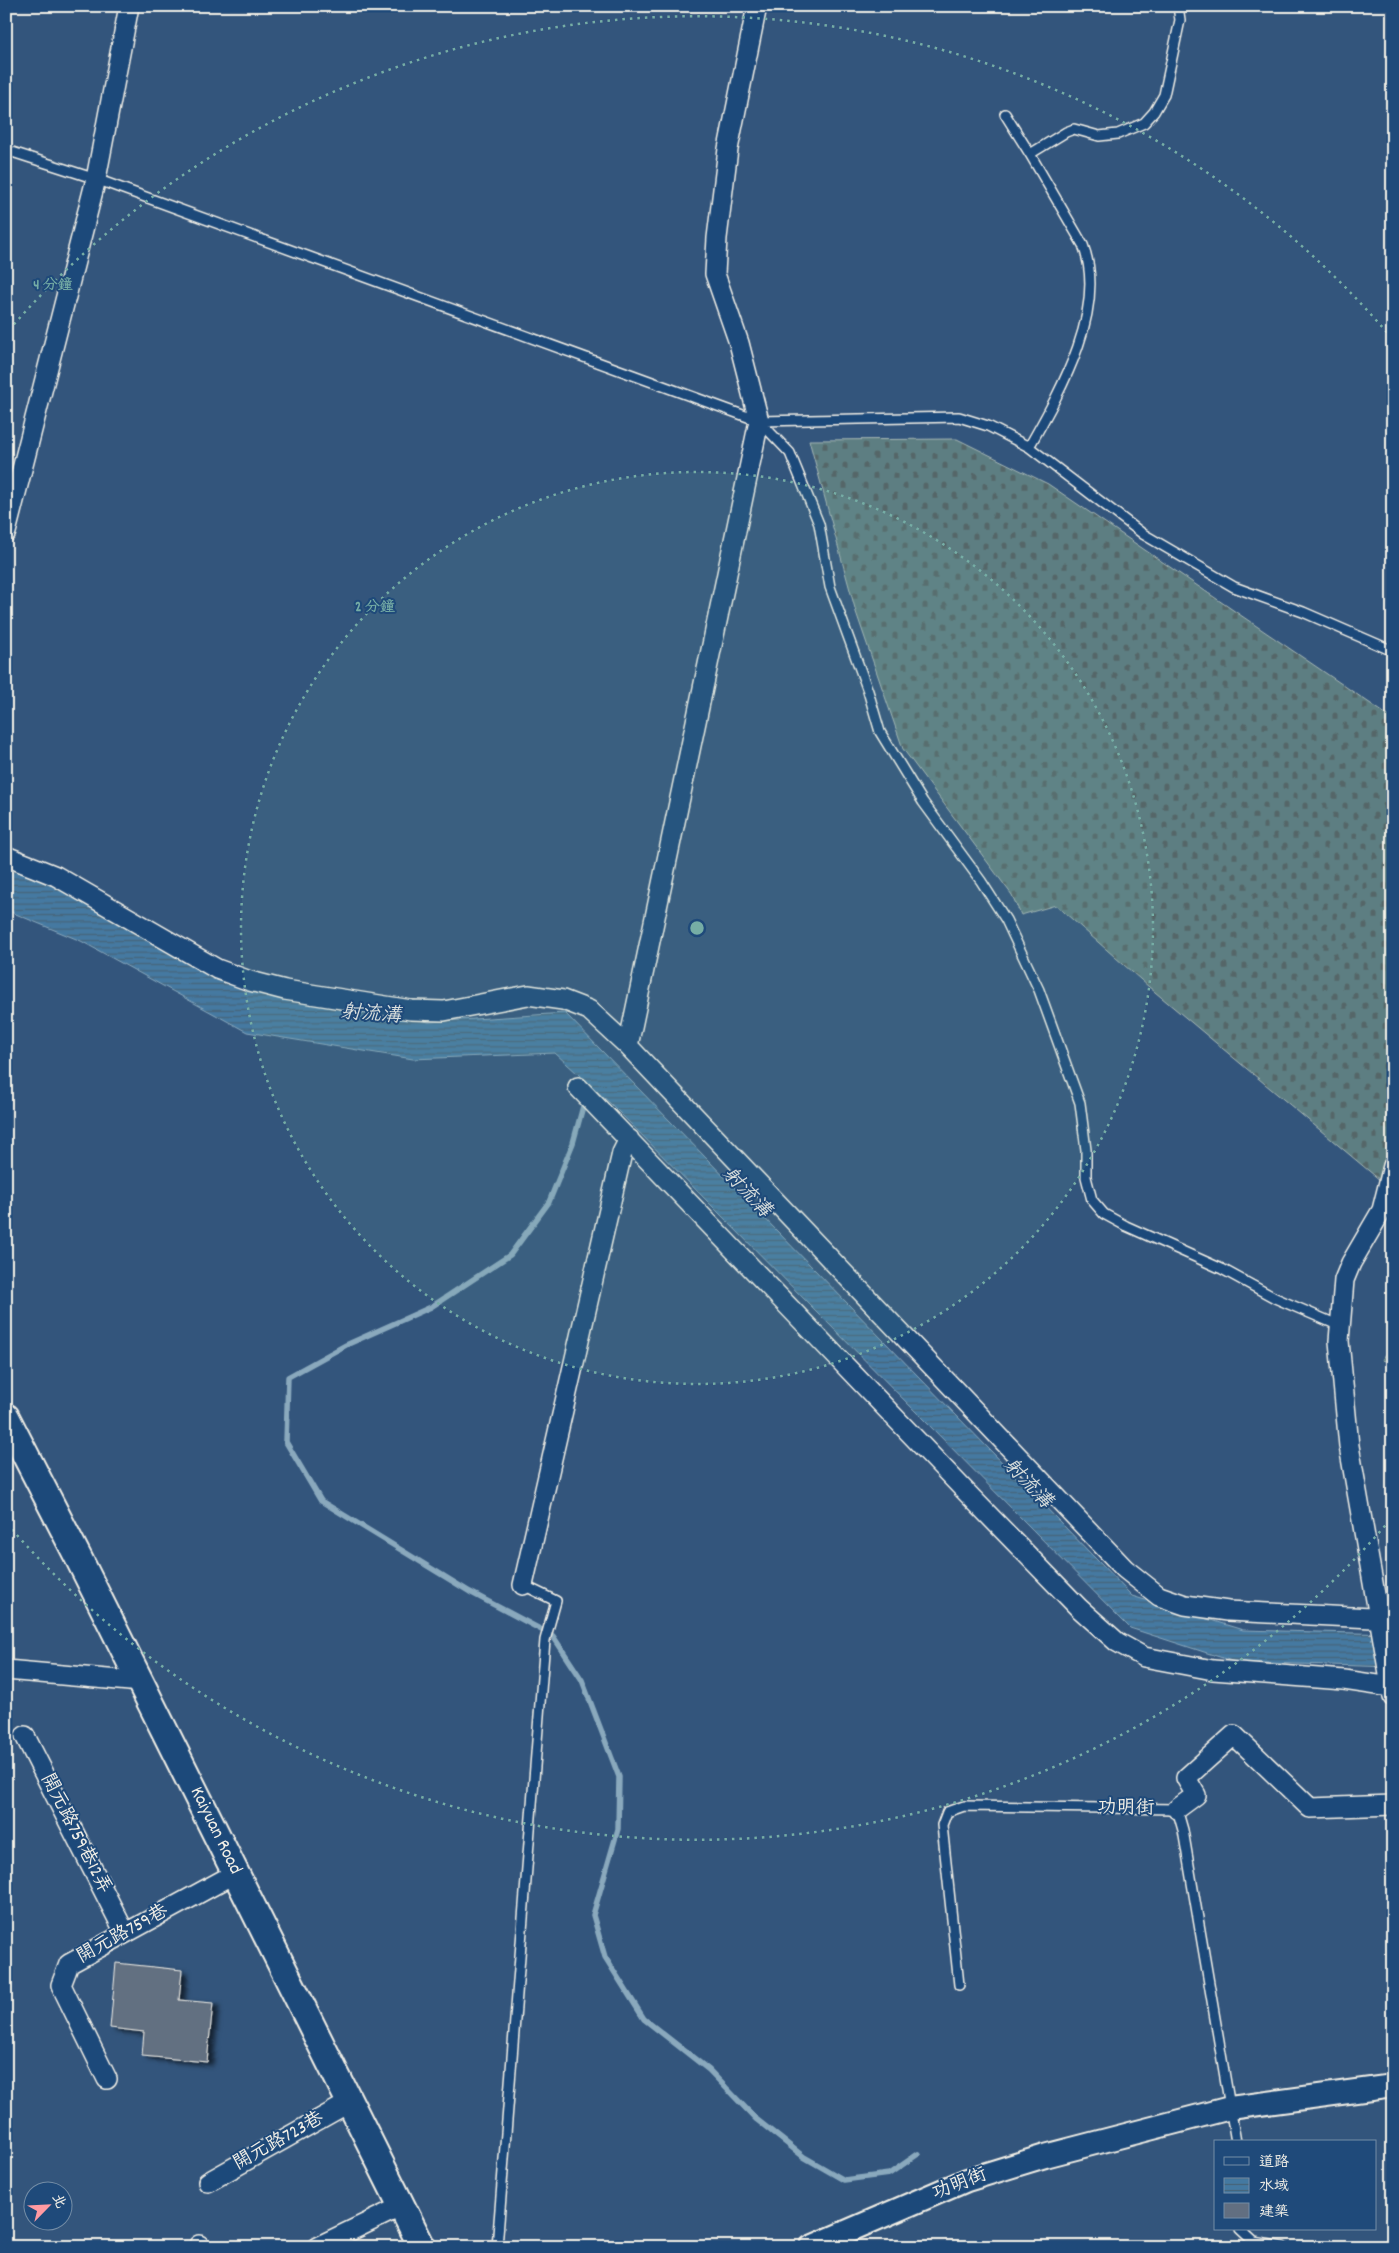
<svg xmlns="http://www.w3.org/2000/svg" width="1399" height="2253" viewBox="0 0 1399 2253" font-family="Dekko,'LXGW WenKai TC',sans-serif">
<style>
.cemetery{fill:url(#cemetery-stones);stroke:#a8b8b5}
.water{fill:url(#water-rules);stroke:#8aa9bd}
.lines{fill:none;stroke-linecap:round;stroke-linejoin:round}
.stream{stroke:#8aa9bd;stroke-width:5.5}
.building{fill:#626f81;stroke:#f4f1e8;filter:url(#shadow)}
.service-casing{stroke:#f4f1e8;stroke-width:12}
.minor-casing{stroke:#f4f1e8;stroke-width:22}
.tertiary-casing{stroke:#f4f1e8;stroke-width:26}
.secondary-casing{stroke:#f4f1e8;stroke-width:30}
.service{stroke:#1f4a7a;stroke-width:9}
.minor{stroke:#1f4a7a;stroke-width:19}
.tertiary{stroke:#1f4a7a;stroke-width:22}
.secondary{stroke:#1f4a7a;stroke-width:26}
.ring{fill:none;stroke:#76ada5;stroke-width:2.5;stroke-dasharray:2.5 5}
.labels{text-anchor:middle;dominant-baseline:central;stroke-width:4;stroke-linejoin:round;paint-order:stroke}
.street-label{font-size:19px;fill:#f4f1e8;stroke:#1f4a7a}
.water-label{font-size:20px;font-style:italic;fill:#dadfdd;stroke:#1f4a7a}
.centre{fill:#76ada5;stroke:#1f4a7a;stroke-width:2.5}
.ring-label{font-size:15px;text-anchor:middle;font-weight:bold;fill:#76ada5;stroke:#1f4a7a;stroke-width:4;stroke-linejoin:round;paint-order:stroke}
</style>
<defs>
<pattern id="cemetery-stones" width="16" height="16" patternUnits="userSpaceOnUse" patternTransform="scale(1.25)"><rect width="16" height="16" fill="#5d7e82"/><path d="M2 7V4a2 2 0 0 1 4 0v3zM10 15v-3a2 2 0 0 1 4 0v3z" fill="#546667"/></pattern>
<pattern id="water-rules" width="6" height="5" patternUnits="userSpaceOnUse" patternTransform="scale(1.25)"><rect width="6" height="5" fill="#4479a1"/><path d="M0 2.5h6" fill="none" stroke="#466378"/></pattern>
<filter id="shadow"><feDropShadow dx="5.5" dy="3" stdDeviation="2.5" flood-color="#0009"/></filter>
</defs>
<rect width="100%" height="100%" fill="#33557c"/>
<filter id="ink" filterUnits="userSpaceOnUse"><feTurbulence type="fractalNoise" baseFrequency=".02" numOctaves="2"/><feDisplacementMap in="SourceGraphic" scale="10" xChannelSelector="R" yChannelSelector="G"/><feConvolveMatrix kernelMatrix="1 2 1 2 8 2 1 2 1" color-interpolation-filters="sRGB"/></filter>
<g filter="url(#ink)">
<path class="cemetery" d="M957 439 1048 484 1393 719V1191L1149 987 1056 905 1021 915 1012 895 903 749 856 612 809 440Z
M1393 1344V1363L1382 1360Z"/>
<path class="water" d="M6 864 84 901 237 985 429 1022 565 1013 1132 1596 1243 1630 1393 1634V1667L1235 1662 1130 1628 613 1106 555 1053 413 1059 247 1032 81 941 6 910Z"/>
<g class="lines">
<path class="stream" d="M585 1099 573 1143 549 1202 510 1255 431 1307 346 1345 288 1377 286 1442 321 1501 470 1592 553 1636 582 1680 619 1777 618 1829 593 1915 605 1957 644 2019 709 2070 756 2119 804 2157 844 2180 889 2174 918 2154"/>
</g>
<path class="building" d="M116 1963 182 1970 179 2000 213 2003 207 2062 142 2056 144 2032 110 2028Z"/>
<g class="lines">
<g class="service-casing">
<path id="service" d="M1005 114 1030 154
M6 150 96 179 759 421 959 417 988 426 1029 447 1143 534 1234 587 1303 612 1393 651
M759 421 790 453 819 524 830 587 868 691 880 732 923 802 981 881 1006 920 1039 990 1080 1103 1086 1150V1177L1092 1200 1104 1214 1126 1226 1222 1269 1275 1298 1340 1326
M1029 447C1060 392 1108 309 1083 245L1030 154 1066 132 1074 129 1099 136 1118 134 1144 123 1154 112 1164 95 1180 20 1178 6
M959 1985 942 1825 947 1812 964 1806 1177 1809 1183 1830 1236 2142
M1240 2229 1254 2242 1283 2247
M497 2247 545 1640 556 1601 523 1585"/>
</g>
<g class="minor-casing">
<path id="minor" d="M6 532 96 179 129 6
M6 856 56 876 217 969 250 981 285 990 411 1010 444 1011 528 995 563 1000 589 1010 628 1046 1125 1569 1159 1596 1185 1605 1228 1611 1393 1619
M628 1046 759 421 739 343 715 274 717 238 728 149 757 6
M578 1087 972 1498 1079 1608 1117 1642 1144 1657 1213 1670 1344 1680 1391 1687
M1393 1166 1382 1210 1351 1263 1344 1280 1339 1341 1349 1446 1393 1697
M523 1585 622 1153 629 1139
M6 1670 141 1682
M25 1736 125 1933
M1177 1809 1196 1795 1186 1778 1234 1735 1310 1808 1393 1805
M107 2079 61 1985 69 1964 236 1873
M208 2182 350 2102
M199 2245 200 2247
M317 2247 402 2206"/>
</g>
<g class="tertiary-casing">
<path id="tertiary" d="M811 2247 967 2180 1045 2156 1230 2108 1393 2086"/>
</g>
<g class="secondary-casing">
<path id="secondary" d="M6 1417 79 1559 422 2247"/>
</g>
<use href="#service" class="service"/>
<use href="#minor" class="minor"/>
<use href="#tertiary" class="tertiary"/>
<use href="#secondary" class="secondary"/>
</g>
</g>
<circle cx="697" cy="928" r="456" fill="#76ada5" fill-opacity=".12"/>
<g class="ring">
<circle cx="697" cy="928" r="456"/>
<path d="M1390 1520A911 911 0 0 1 9 1526M9 330A911 911 0 0 1 1390 336"/>
</g>
<g class="labels">
<g class="street-label">
<text transform="translate(1126 1809) rotate(1)">功明街</text>
<text transform="translate(215 1831) rotate(64)">Kaiyuan Road</text>
<text transform="translate(75 1834) rotate(63)">開元路759巷12弄</text>
<text transform="translate(123 1935) rotate(-29)">開元路759巷</text>
<text transform="translate(279 2142) rotate(-29)">開元路723巷</text>
<text transform="translate(960 2185) rotate(-21)">功明街</text>
</g>
<g class="water-label">
<text transform="translate(371 1015) rotate(4)">射流溝</text>
<text transform="translate(746 1193) rotate(46)">射流溝</text>
<text transform="translate(1027 1484) rotate(46)">射流溝</text>
</g>
</g>
<circle cx="697" cy="928" r="8" class="centre"/>
<g class="ring-label">
<text x="53" y="289">4 分鐘</text>
<text x="375" y="611">2 分鐘</text>
</g>
<rect width="1399" height="2253" fill="none" stroke="#1f4a7a" stroke-width="25"/>
<rect x="12" y="12" width="1374" height="2228" fill="none" stroke="#f4f1e8" stroke-width="2" filter="url(#ink)"/>
<rect x="1214" y="2140" width="162" height="90" fill="#1f4a7a" stroke="#748da6"/>
<rect x="1224" y="2157" width="25" height="8" fill="#1f4a7a" stroke="#748da6"/>
<text x="1259" y="2166" font-size="15" fill="#f4f1e8">道路</text>
<rect x="1224" y="2178" width="25" height="15" fill="url(#water-rules)" stroke="#748da6"/>
<text x="1259" y="2190" font-size="15" fill="#f4f1e8">水域</text>
<rect x="1224" y="2203" width="25" height="15" fill="#626f81" stroke="#748da6"/>
<text x="1259" y="2216" font-size="15" fill="#f4f1e8">建築</text>
<g transform="translate(48 2206) rotate(66)"><circle r="24" fill="#1f4a7a" stroke="#748da6"/>
<path d="M0-4L9 19L0 12L-9 19Z" fill="#ff9aa2"/>
<text y="-8" font-size="14" font-weight="bold" text-anchor="middle" fill="#f4f1e8">北</text>
</g>
</svg>
